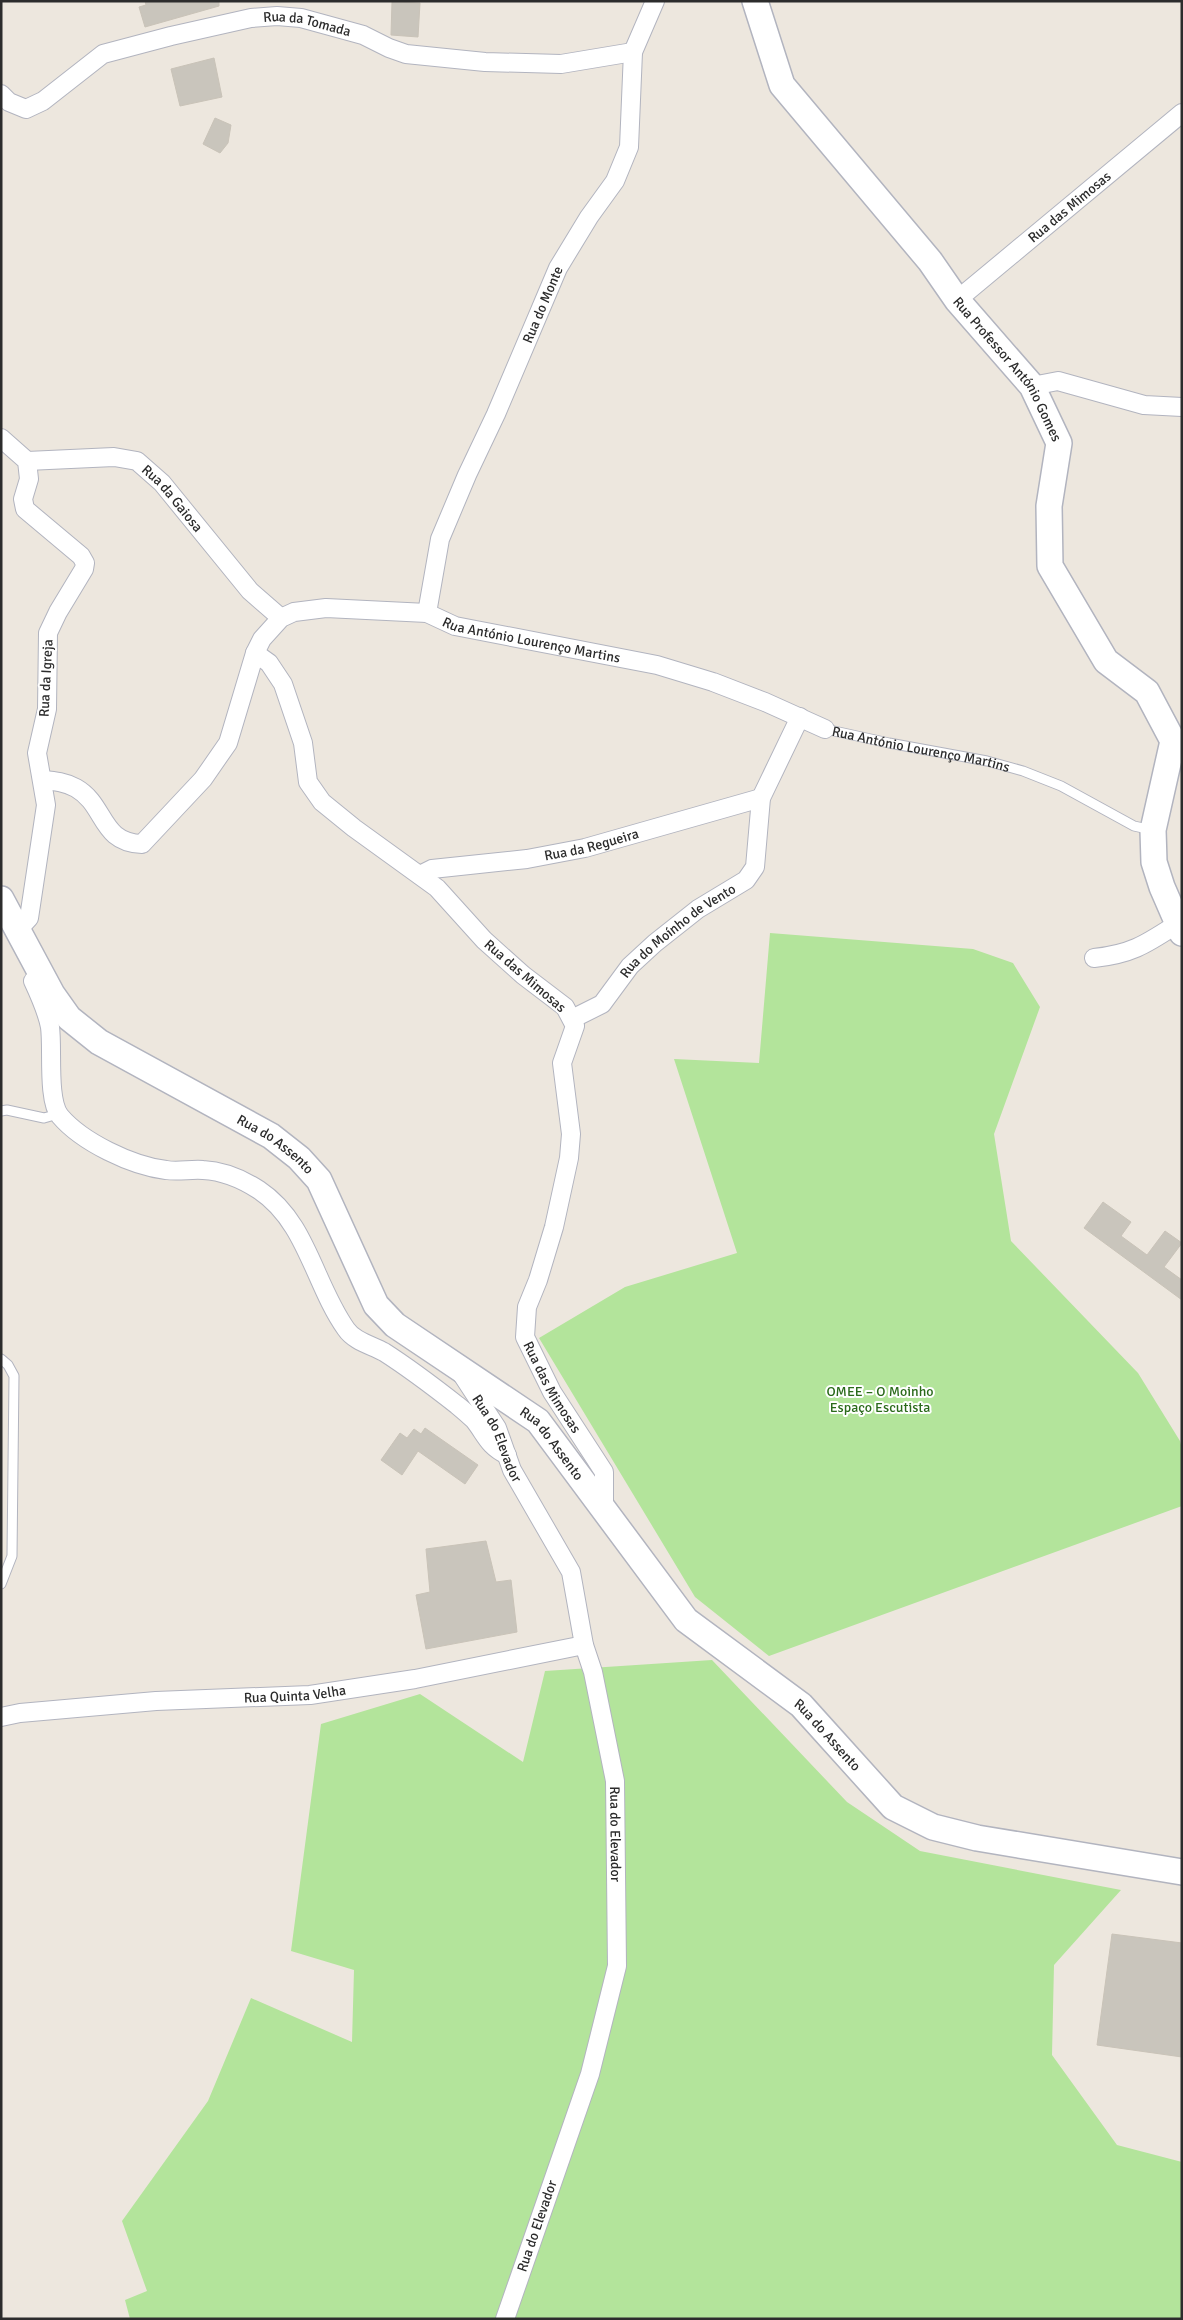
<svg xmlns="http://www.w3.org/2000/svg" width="1183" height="2320" viewBox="0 0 1183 2320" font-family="Signika,sans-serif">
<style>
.green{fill:#b3e49b}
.building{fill:#c9c5bc;stroke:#c9c3b8}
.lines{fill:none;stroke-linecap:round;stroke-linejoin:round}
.lane-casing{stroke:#b2b4bf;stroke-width:11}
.street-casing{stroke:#b2b4bf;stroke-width:20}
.secondary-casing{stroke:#b2b4bf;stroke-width:28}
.lane{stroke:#fff;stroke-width:9}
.street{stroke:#fff;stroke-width:18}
.secondary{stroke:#fff;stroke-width:25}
.labels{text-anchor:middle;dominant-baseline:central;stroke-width:4;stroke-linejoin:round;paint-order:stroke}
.street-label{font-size:14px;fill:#2c2c2c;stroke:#fff}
.park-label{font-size:14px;fill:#2a6a1a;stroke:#fff}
</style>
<rect width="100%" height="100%" fill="#ede7de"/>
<path class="green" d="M770 933 973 949 1013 963 1040 1007 994 1134 1011 1241 1138 1373 1180 1441 1182 1449V1506L769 1656 695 1597 539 1338 625 1287 737 1253 674 1059 759 1063Z
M712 1660 847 1802 920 1851 1121 1890 1054 1965 1052 2055 1117 2145 1182 2162V2319H130L125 2300 147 2291 122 2221 208 2101 251 1998 352 2042 354 1970 291 1951 321 1724 420 1694 523 1762 545 1671Z"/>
<path class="building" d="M145 1H219V6L145 27 139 7 146 5Z
M392 2 420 3 418 37 391 35Z
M214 58 222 97 180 106 171 69Z
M215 118 231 125 228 143 220 153 203 144Z
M1103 1202 1131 1222 1121 1236 1147 1255 1165 1231 1182 1243 1164 1267 1182 1280V1300L1084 1228Z
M425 1428 478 1465 465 1484 418 1451 402 1475 381 1460 400 1433 407 1438 414 1429 421 1434Z
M486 1541 496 1582 511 1580 517 1632 426 1649 416 1595 430 1592 426 1549Z
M1112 1934 1182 1943V2057L1097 2045Z"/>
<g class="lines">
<g class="lane-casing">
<g id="lane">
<path id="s1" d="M825 729 889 743 987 761 1023 771 1061 786 1134 826 1152 830"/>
<path d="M1 1111 7 1110 44 1118 58 1114"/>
<path d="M1 1359 8 1365 14 1376 12 1556 1 1584"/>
</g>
</g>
<g class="street-casing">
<g id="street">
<path id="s2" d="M1 94 9 102 26 109 43 101 103 54 171 36 251 18 277 16 301 18 363 35 389 48 406 54 485 62 561 64 633 52"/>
<path id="s3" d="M957 300 1182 113"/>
<path d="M1032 386 1058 381 1144 405 1182 407"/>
<path d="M1 438 27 461 29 479 23 499 25 509 81 556 85 563 84 569 58 612 48 633 47 709 37 753 46 805 29 918 18 930"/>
<path id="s4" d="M27 461 114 457 137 461 162 483 250 591 281 618"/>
<path id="s5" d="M427 613 440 539 467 475 496 414 558 268 589 217 615 181 629 147 633 52 655 1"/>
<path id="s6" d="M255 653 269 663 283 684 303 743 308 782 322 802 354 828 437 888 484 940 523 975 565 1007 575 1026 562 1063 571 1134 569 1158 554 1227 538 1280 527 1307 525 1337 552 1392 604 1472V1510"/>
<path id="s7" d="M43 780C55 781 65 782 76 788 106 805 100 843 142 844L203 779 228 743 255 653 262 639 281 618 294 612 326 608 427 613 455 626 657 665 713 682 765 702 825 729"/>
<path id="s8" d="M420 875 432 869 527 859 585 848 761 798"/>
<path d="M1094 958C1132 954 1146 944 1177 924"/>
<path d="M33 981C40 996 47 1011 50 1027 53 1048 47 1100 60 1116 82 1142 132 1166 166 1170 178 1172 191 1169 203 1170 224 1171 242 1179 259 1190 307 1222 314 1284 346 1329 354 1341 371 1345 384 1352 409 1368 434 1387 457 1405 463 1410 469 1415 474 1420 486 1435 488 1446 507 1455"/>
<path id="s9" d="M572 1019 602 1004 630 966 655 943 698 909 746 880 755 867 761 798 800 717"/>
<path id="s10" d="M461 1373 497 1428 512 1470 571 1572 584 1645 593 1672 615 1781 617 1966 590 2074 505 2319"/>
<path id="s11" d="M1 1717 20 1713 156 1701 310 1695 415 1679 584 1645"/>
</g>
</g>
<g class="secondary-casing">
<g id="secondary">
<path id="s12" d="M755 1 782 85 930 261 957 300 1032 386 1059 443 1049 506 1050 566 1106 661 1147 692 1173 741 1153 830 1154 862 1162 887 1182 933"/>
<path id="s13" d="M1 899 52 994 69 1018 99 1042 271 1136 299 1158 319 1180 376 1305 395 1325 538 1421 686 1620 801 1705 893 1807 933 1827 977 1838 1182 1872"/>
</g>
</g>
<use href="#lane" class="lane"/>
<use href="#street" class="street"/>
<use href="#secondary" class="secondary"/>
</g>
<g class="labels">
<g class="street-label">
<text stroke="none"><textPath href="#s2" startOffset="334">Rua da Tomada</textPath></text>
<text stroke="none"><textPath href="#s3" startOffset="146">Rua das Mimosas</textPath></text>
<text stroke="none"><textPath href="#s5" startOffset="331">Rua do Monte</textPath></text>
<text stroke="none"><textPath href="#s12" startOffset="452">Rua Professor António Gomes</textPath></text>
<text stroke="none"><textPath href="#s4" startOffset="162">Rua da Gaiosa</textPath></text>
<text stroke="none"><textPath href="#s7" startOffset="652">Rua António Lourenço Martins</textPath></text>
<text transform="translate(46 678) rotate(-87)">Rua da Igreja</text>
<text stroke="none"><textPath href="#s1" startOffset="98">Rua António Lourenço Martins</textPath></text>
<text stroke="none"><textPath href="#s8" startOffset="175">Rua da Regueira</textPath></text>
<text stroke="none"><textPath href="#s9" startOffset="140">Rua do Moínho de Vento</textPath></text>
<text transform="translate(525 976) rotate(41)">Rua das Mimosas</text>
<text stroke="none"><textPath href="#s13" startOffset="380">Rua do Assento</textPath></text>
<text stroke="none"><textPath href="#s6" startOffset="886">Rua das Mimosas</textPath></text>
<text stroke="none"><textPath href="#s10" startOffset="75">Rua do Elevador</textPath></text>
<text stroke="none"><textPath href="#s13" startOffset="800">Rua do Assento</textPath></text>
<text stroke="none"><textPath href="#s11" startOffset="295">Rua Quinta Velha</textPath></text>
<text stroke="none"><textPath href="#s13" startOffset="1205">Rua do Assento</textPath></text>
<text stroke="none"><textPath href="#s10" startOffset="495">Rua do Elevador</textPath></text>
<text transform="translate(537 2226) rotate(-71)">Rua do Elevador</text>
</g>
<g class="park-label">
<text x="880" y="1391">OMEE – O Moinho<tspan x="880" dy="16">Espaço Escutista</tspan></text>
</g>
</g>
<rect width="1183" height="2320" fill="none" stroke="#2c2c2c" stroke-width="5"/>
</svg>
